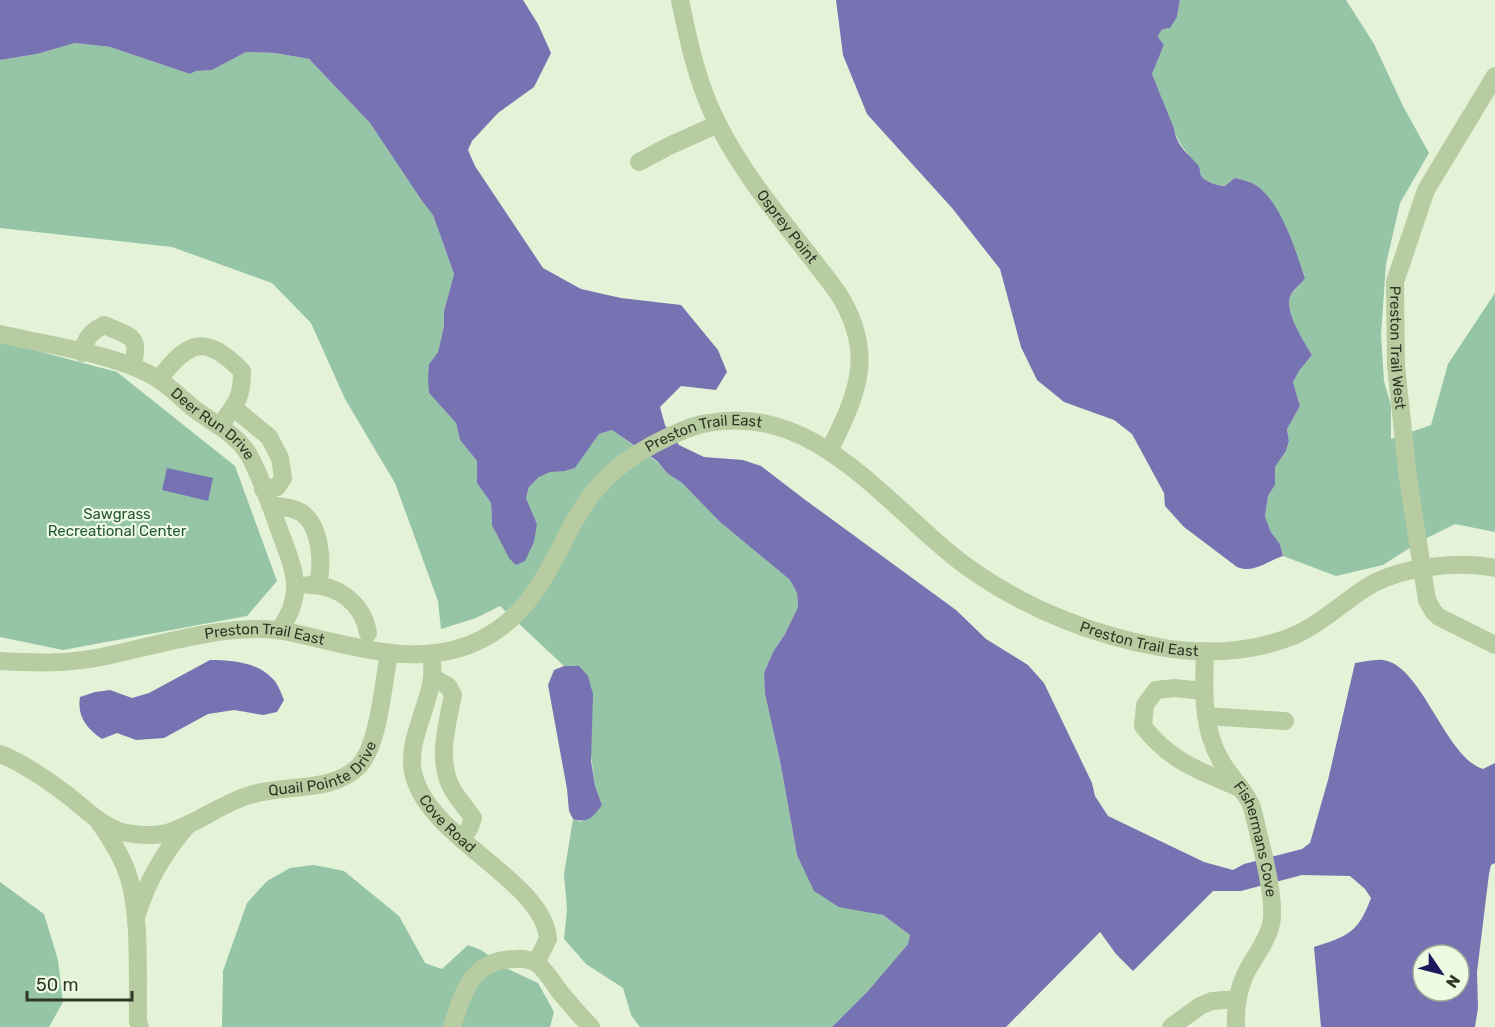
<svg xmlns="http://www.w3.org/2000/svg" width="1495" height="1027" viewBox="0 0 1495 1027" font-family="Rubik,sans-serif">
<style>
.green{fill:#95c4a6}
.water{fill:#7773b3;fill-rule:evenodd}
.lines{fill:none;stroke-linecap:round;stroke-linejoin:round}
.minor{stroke:#b8cca2;stroke-width:18}
.labels{text-anchor:middle;dominant-baseline:central;stroke-width:4.5;stroke-linejoin:round;paint-order:stroke}
.street-label{font-size:15px;fill:#303625;stroke:#eefbe3}
.park-label{font-size:15px;fill:#265739;stroke:#eefbe3}
</style>
<rect width="100%" height="100%" fill="#e4f3d7"/>
<path class="green" d="M1180 0H1346L1374 44 1403 106 1429 153 1400 203 1386 264 1381 335 1384 381 1391 406V439L1431 425 1448 364 1495 293V532L1455 524 1419 542 1383 565 1336 576 1283 556 1280 544 1271 532 1265 518 1268 496 1275 485V467L1286 451 1289 441 1287 429 1300 406 1293 382 1299 371 1312 355C1304 341 1285 313 1290 297 1292 291 1301 286 1305 277L1284 223 1257 186 1235 178C1232 180 1230 183 1227 185 1221 188 1207 181 1202 178 1197 158 1178 149 1174 128L1152 74 1164 45 1157 36 1159 31 1177 17Z
M75 43 110 47 190 74 196 71 212 70 246 52 275 53 309 59 370 123 422 201 433 215 454 274 444 311V326L438 352 429 364V393L456 423 460 440 477 461V483L491 503 492 525 537 524 526 498 529 487 539 477 550 471H565L575 468 599 434 612 430 657 462 667 473 682 483 720 522 790 580 797 593 798 607 785 634 773 652 764 673 765 694 780 761 797 855 862 910 883 915 910 935 909 943 868 991 832 1027H640L631 1015 623 988 586 964 564 939 567 910 564 874 573 819 581 822 602 805 595 786 579 666H564L500 606 476 618 441 629 438 601 395 483 345 399 311 323 272 283 172 247 0 228V60L37 54Z
M0 341 117 372 235 466 277 581 247 616 63 650 0 637Z
M314 865 344 871 399 916 425 963 442 969 468 945 481 950 508 969 538 983 554 1012 550 1027H222L223 971 247 903 267 881 290 868Z
M0 882 44 914 58 960 63 1002 49 1027H0Z"/>
<path class="water" d="M0 0H523L538 24 551 53 534 87 498 113 472 141 468 150 475 166 543 268 581 289 621 298 681 305 718 350 727 372 716 390 681 386 660 407 665 425 679 445 704 457 743 460 761 466 804 499 956 610 986 639 1028 665 1044 683 1092 783 1095 796 1108 816 1204 862 1233 870 1244 864 1302 849 1310 843 1328 780 1355 663C1364 662 1374 659 1383 660 1422 665 1445 757 1483 769L1495 763V863L1491 865 1489 874 1477 972 1478 1008 1475 1027H1321L1314 947C1348 936 1358 933 1371 898L1365 889 1350 876 1302 875 1241 891H1213L1133 971 1116 954 1100 932 1006 1027H832L868 991 908 944 910 935 883 915 839 907 814 891 797 855 780 761 765 694 764 673 773 652 785 634 798 607 797 593 790 580 720 522 682 483 667 473 657 461 612 430 599 434 575 468 565 471 550 472 539 477 529 487 526 498 537 524 534 542 525 561 516 565 509 558 492 525 491 503 477 483V461L460 440 456 423 429 393 428 379 429 364 438 352 444 326V311L454 274 433 215 422 201 370 123 309 59 275 53 246 52 212 70 196 71 190 74 110 47 75 43 37 54 0 60ZM1423 955H1459V991H1423Z
M836 0H1180L1177 17 1170 28C1163 28 1160 30 1158 37L1164 45 1152 74 1174 128C1177 147 1186 151 1197 164 1201 168 1199 173 1202 177 1204 181 1219 186 1224 186 1228 185 1231 180 1235 178 1243 180 1251 182 1257 186 1282 204 1295 250 1305 278 1301 285 1292 290 1290 297 1285 313 1304 341 1312 355L1299 371 1293 382 1300 406 1287 429 1289 441 1286 451 1275 467V485L1268 496 1265 517 1271 532 1280 544 1283 556C1267 561 1254 574 1237 567L1184 527 1165 506 1164 493 1132 434 1114 420 1064 402 1037 380 1021 347 1000 269 952 208 867 114 843 55Z
M167 468 213 478 208 501 162 490Z
M210 660C232 660 257 662 273 679 278 684 281 693 284 700L277 712 263 715 234 710 208 714 164 738 136 740 117 733 102 739C86 728 77 716 80 697L95 692 110 690 132 698 149 693Z
M564 666H579L588 676 593 694 591 761 595 786 602 805C594 816 588 824 573 819L569 811 567 789 548 685 554 670Z"/>
<g class="lines">
<g class="minor">
<path id="s1" d="M680 0C689 43 698 87 719 126 750 187 798 238 838 293 876 353 858 393 829 451"/>
<path id="s2" d="M1495 76 1426 190 1395 282 1396 366 1408 478 1427 600 1433 611 1439 617 1495 645"/>
<path d="M639 162 669 146 718 124"/>
<path id="s3" d="M0 334C46 345 119 354 158 379 172 388 184 401 197 411 215 424 237 435 249 455 262 479 271 507 280 532 294 570 306 594 279 630"/>
<path d="M82 353C86 338 90 332 104 325 129 336 142 335 132 366"/>
<path d="M159 379C189 340 205 334 242 371 242 401 235 403 220 426"/>
<path d="M234 408 269 437 280 458 283 478 277 487 263 489"/>
<path d="M270 505C281 507 293 507 302 513 321 527 323 564 318 584"/>
<path d="M308 585C337 584 363 603 368 633"/>
<path id="s4" d="M1205 651C1204 689 1201 726 1221 761 1230 777 1244 788 1252 807 1258 834 1277 899 1271 924 1267 942 1254 957 1246 973 1238 989 1235 1010 1236 1027"/>
<path id="s5" d="M431 655C432 662 433 671 432 678 428 709 405 745 414 776 431 840 544 881 548 939L536 963"/>
<path id="s6" d="M0 661C34 663 68 664 101 657 154 646 206 629 260 629 280 629 299 634 319 639 377 652 436 668 491 634 532 609 550 568 571 527 595 482 623 458 668 437 681 431 694 425 708 423 823 401 895 520 979 575 1032 611 1097 636 1159 647 1203 655 1251 653 1293 636 1320 624 1340 605 1364 589 1397 567 1457 560 1495 568"/>
<path d="M432 677 448 686 453 695C447 725 437 758 451 787 457 798 466 808 473 818L469 829 461 838"/>
<path d="M1204 691 1174 688 1156 690 1145 705 1143 726C1169 761 1202 772 1240 788"/>
<path d="M1206 716 1285 721"/>
<path id="s7" d="M0 754C24 763 49 781 70 797 86 810 102 826 122 832 137 835 152 837 167 833 197 824 220 804 250 795 283 784 332 793 358 767 379 746 383 684 389 654"/>
<path d="M99 822C111 839 123 858 129 878 141 920 137 977 138 1021L140 1027"/>
<path d="M137 914C147 882 165 851 187 826"/>
<path d="M452 1027C463 992 472 959 515 959 523 958 534 960 540 966 548 974 554 984 560 992 570 1004 580 1016 591 1027"/>
<path d="M1171 1027 1200 1006 1212 1001 1238 999"/>
</g>
</g>
<g class="labels">
<g class="street-label">
<text stroke="none"><textPath href="#s1" startOffset="254">Osprey Point</textPath></text>
<text stroke="none"><textPath href="#s2" startOffset="296">Preston Trail West</textPath></text>
<text stroke="none"><textPath href="#s3" startOffset="236">Deer Run Drive</textPath></text>
<text stroke="none"><textPath href="#s6" startOffset="807">Preston Trail East</textPath></text>
<text stroke="none"><textPath href="#s6" startOffset="1310">Preston Trail East</textPath></text>
<text stroke="none"><textPath href="#s6" startOffset="268">Preston Trail East</textPath></text>
<text stroke="none"><textPath href="#s7" startOffset="363">Quail Pointe Drive</textPath></text>
<text stroke="none"><textPath href="#s5" startOffset="183">Cove Road</textPath></text>
<text stroke="none"><textPath href="#s4" startOffset="200">Fishermans Cove</textPath></text>
</g>
<g class="park-label">
<text x="117" y="514">Sawgrass<tspan x="117" dy="17">Recreational Center</tspan></text>
</g>
</g>
<g transform="translate(1441 973) rotate(125)"><circle r="28" fill="#eefbe3" stroke="#a2ac97" stroke-width="1.5"/>
<path d="M0-4.5L10 22L0 15L-10 22Z" fill="#1d175b"/>
<text y="-9" font-size="16" font-weight="bold" text-anchor="middle" fill="#303625">N</text>
</g>
<path d="M27 991v9h105v-9" fill="none" stroke="#303625" stroke-width="3"/>
<text x="36" y="991" font-size="18" fill="#303625" stroke="#eefbe3" stroke-width="4.5" paint-order="stroke">50 m</text>
</svg>
